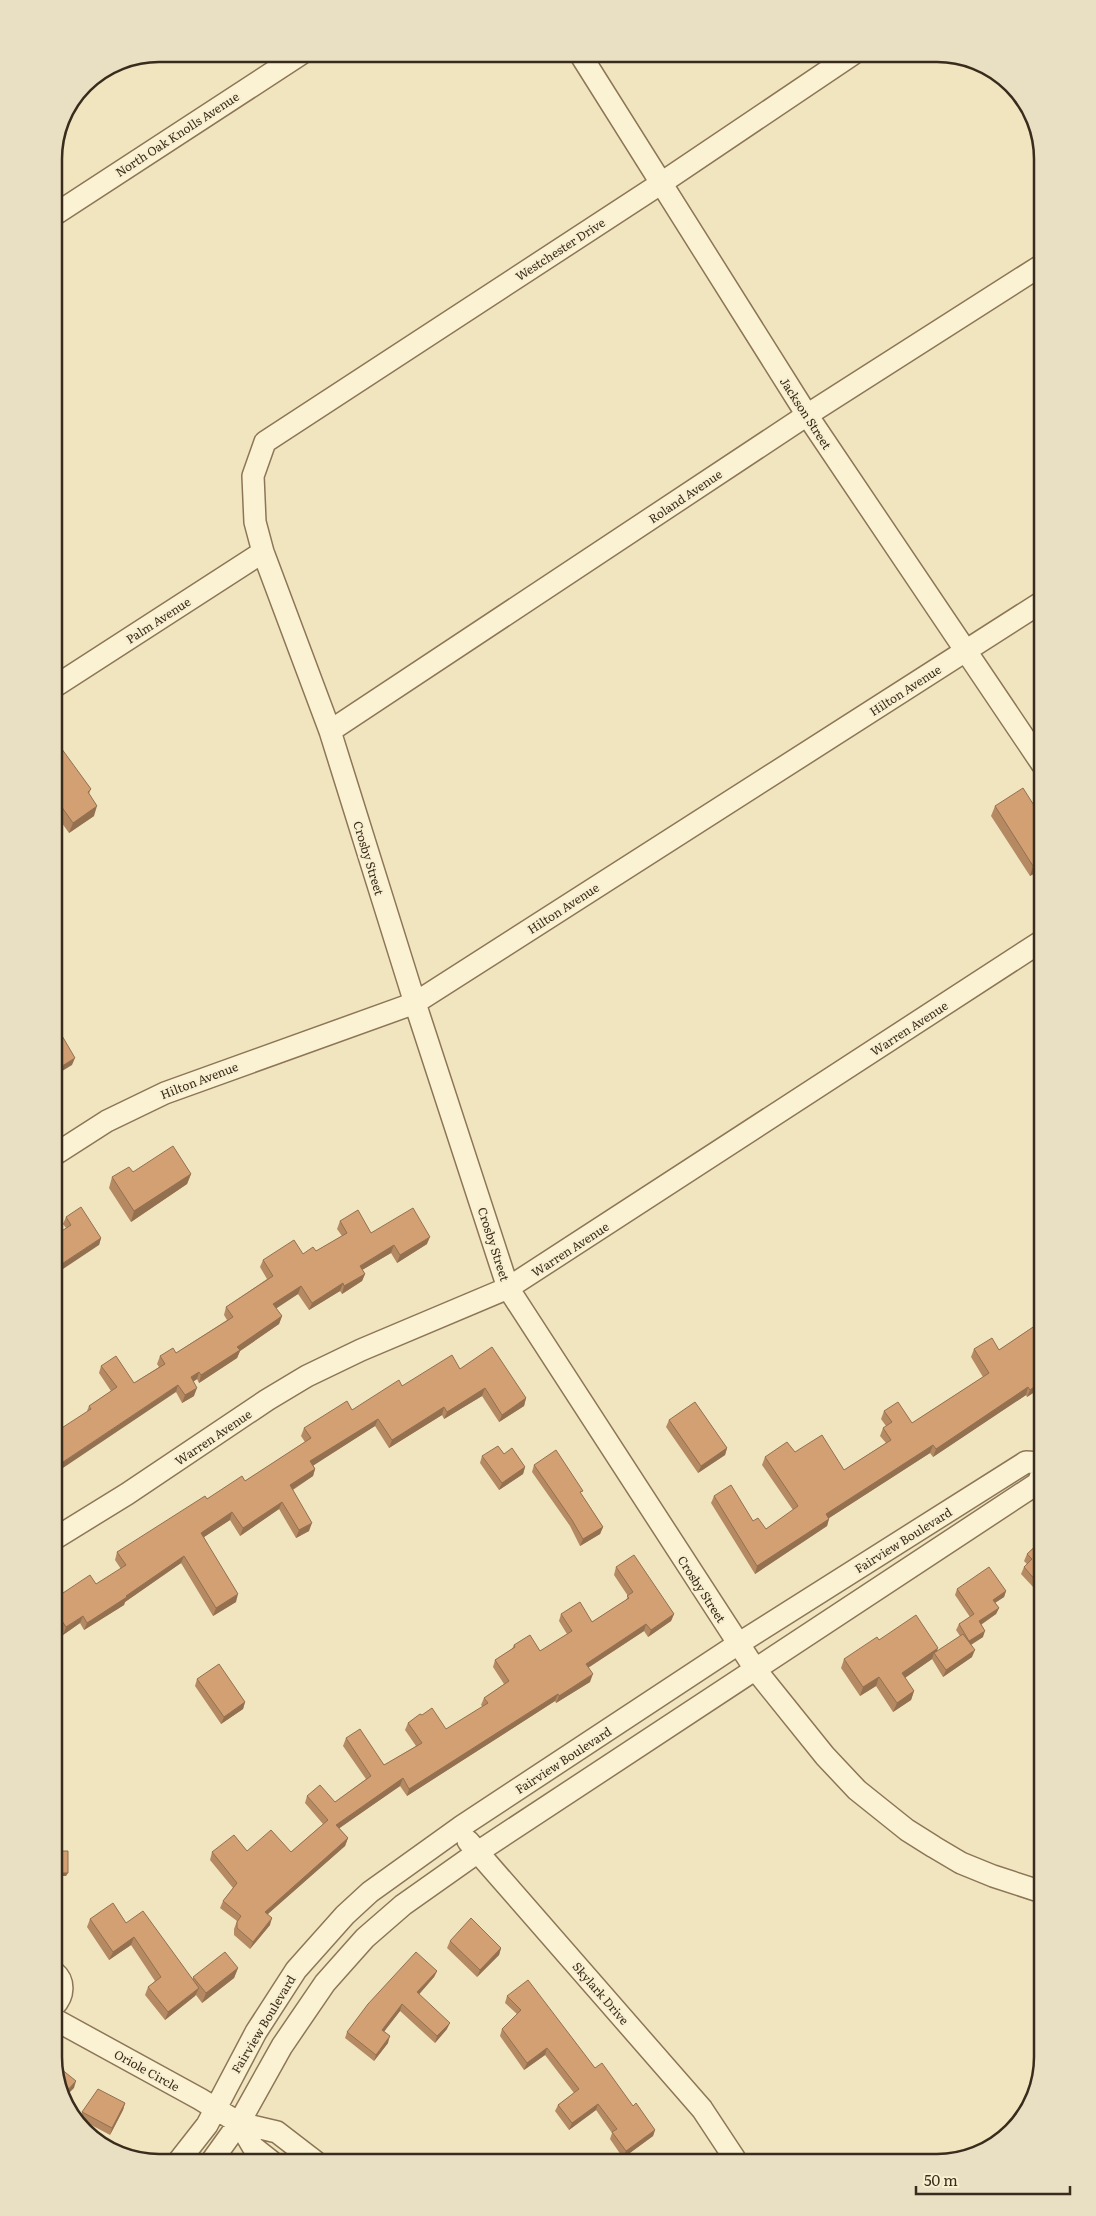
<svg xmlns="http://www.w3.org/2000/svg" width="1096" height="2216" viewBox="0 0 1096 2216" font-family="Literata,serif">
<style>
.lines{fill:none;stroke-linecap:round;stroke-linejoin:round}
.minor-casing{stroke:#8c7656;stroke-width:24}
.minor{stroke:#fbf2d4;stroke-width:21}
.wall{fill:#b58a63}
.shaded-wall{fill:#937050}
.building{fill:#d2a073;stroke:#937050}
.labels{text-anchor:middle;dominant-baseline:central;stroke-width:4.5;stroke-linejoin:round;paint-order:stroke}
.street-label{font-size:12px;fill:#3a2c1c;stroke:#f8efd0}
.rim{fill:none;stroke:#3a2c1c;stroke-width:2.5}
</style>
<rect width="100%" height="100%" fill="#f1e5c0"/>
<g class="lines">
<g class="minor-casing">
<path id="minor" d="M580 54 807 415 1042 764
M853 54 660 184 265 442 253 476 255 522 263 552 330 731 415 1003 508 1288 755 1669 825 1756 857 1790 907 1830 934 1847 961 1863 993 1876 1042 1892
M54 215 301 54
M54 687 263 552
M330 731 807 415 1042 265
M54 1155 107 1121 165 1093 415 1003 1042 602
M54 1539 127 1494 267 1400 307 1376 361 1350 508 1288 1042 941
M468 1841 702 2109 737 2162
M54 2006C64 1996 65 1981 54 1972
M54 2019 200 2099 239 2123 277 2132 316 2162
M239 2123 253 2147 272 2162
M178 2162 207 2125 256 2032 296 1970 345 1915 370 1892 462 1826 738 1644 1026 1462 1042 1463
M211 2162 239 2123 282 2046 325 1983 365 1938 403 1905 478 1852 1038 1483 1042 1473"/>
</g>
<use href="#minor" class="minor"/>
</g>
<path class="wall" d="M54 742 91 789 89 794 94 816 69 833 54 812Z
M995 806 1042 818V869L1030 876 991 816Z
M133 1172 191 1174 187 1184 131 1222 109 1188 112 1177Z
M66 1217 101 1238 99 1245 66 1228 63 1224Z
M340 1221 371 1233 427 1244 397 1263 391 1253 362 1270 365 1274 362 1281 342 1294 340 1291 309 1310 298 1294 276 1308 282 1316 279 1324 240 1351 237 1358 199 1383 197 1379 193 1382 194 1396 182 1403 176 1392 87 1411 89 1406 111 1391 99 1373 101 1366 134 1383 159 1367 157 1364 160 1356 176 1353 227 1320 224 1315 226 1307 267 1279 260 1267 263 1260 303 1254 316 1251 342 1236 337 1229Z
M1042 1321V1387L1027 1397 1026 1395 933 1457 930 1453 829 1518 827 1526 755 1574 711 1503 714 1496 766 1529 793 1510 762 1465 765 1457 795 1452 844 1470 886 1443 880 1436 883 1428 886 1426 881 1419 884 1411 912 1423 983 1377 971 1357 974 1349 999 1350Z
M460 1369 526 1398 524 1406 499 1422 482 1396 444 1419 442 1415 389 1448 375 1426 313 1465 315 1469 313 1476 293 1490 309 1531 296 1538 279 1509 240 1536 230 1520 204 1537 236 1602 213 1616 181 1563 125 1602 124 1605 84 1630 80 1623 63 1635 54 1621V1599L96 1584 121 1569 115 1560 117 1552 207 1499 245 1481 305 1442 301 1436 304 1428 352 1410 402 1386Z
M669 1420 727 1448 725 1455 698 1473 666 1427Z
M504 1454 525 1467 523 1474 499 1490 480 1463 482 1456Z
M534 1465 582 1495 603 1527 600 1534 580 1546 570 1526 532 1472Z
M1042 1540V1580L1034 1588 1021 1574 1024 1567 1027 1564 1024 1561 1027 1554Z
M616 1567 674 1614 671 1621 648 1637 644 1631 588 1668 590 1682 556 1703 555 1701 407 1796 400 1786 339 1828 348 1838 345 1846 268 1914 270 1925 250 1949 234 1935V1929L237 1921 220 1908 223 1901 233 1888 210 1860 212 1852 247 1851 291 1852 323 1824 305 1803 307 1796 335 1802 366 1779 343 1746 346 1738 384 1765 416 1746 405 1730 408 1723 422 1715 446 1729 483 1707 481 1705 484 1698 504 1684 493 1667 495 1660 512 1649 514 1645 540 1651 567 1634 559 1621 561 1614 592 1622 626 1600 628 1596 614 1575Z
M957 1589 1006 1591 1004 1597 995 1603 999 1608 996 1614 981 1625 983 1637 971 1645 972 1657 943 1677 932 1659 905 1678 914 1691 911 1700 893 1712 876 1686 860 1696 841 1668 844 1659 879 1640 938 1651 960 1636 956 1630 959 1624 970 1617 955 1595Z
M197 1679 245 1702 243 1709 221 1724 195 1686Z
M90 1919 126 1923 193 1979V1977L238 1968 234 1978 202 2003 196 1995 165 2020 145 1995 148 1987 155 1981 131 1945 109 1960 87 1927Z
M450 1941 501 1948 499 1955 477 1977 447 1948Z
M437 1971 434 1977 419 1994 447 2029 435 2043 400 2011 384 2031 388 2043 374 2061 345 2038 347 2032Z
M507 1996 595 2068 633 2106 655 2130 653 2136 623 2158 610 2139 612 2133 596 2110 569 2130 555 2111 558 2105 574 2093 545 2055 524 2070 500 2036 502 2029 517 2014 505 2003Z
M125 2103 123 2110 110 2135 80 2119 82 2112Z"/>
<path class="shaded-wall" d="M97 806 94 816 69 833 73 823Z
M1042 861V869L1030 876 1033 866Z
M75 1058 72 1065 54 1076V1071Z
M191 1174 187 1184 131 1222 134 1211Z
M430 1237 427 1244 397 1263 400 1255Z
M101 1238 99 1245 54 1275V1269Z
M394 1245 391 1253 357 1273 360 1266Z
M365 1274 362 1281 342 1294 344 1286Z
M343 1283 340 1291 309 1310 312 1303Z
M301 1286 298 1294 271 1312 273 1304Z
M282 1316 279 1324 240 1351 237 1358 199 1383 201 1375 237 1347Z
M199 1372 197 1379 188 1385 191 1377Z
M1042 1381V1387L1027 1397 1030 1390Z
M178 1385 176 1392 54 1474V1468Z
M1028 1387 1026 1395 933 1457 936 1449Z
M197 1388 194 1396 182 1403 185 1395Z
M485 1388 482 1396 444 1419 447 1412Z
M526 1398 524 1406 499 1422 502 1415Z
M444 1407 442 1415 389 1448 392 1440Z
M378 1419 375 1426 308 1469 310 1461Z
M933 1445 930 1453 823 1522 826 1514Z
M727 1448 725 1455 698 1473 701 1466Z
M525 1467 523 1474 499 1490 502 1483Z
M315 1469 313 1476 287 1493 290 1485Z
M282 1502 279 1509 240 1536 243 1528Z
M232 1512 230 1520 198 1541 201 1533Z
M829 1519 827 1526 755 1574 757 1566Z
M312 1523 309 1531 296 1538 299 1530Z
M603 1527 600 1534 580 1546 583 1539Z
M184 1556 181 1563 125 1602 124 1605 84 1630 87 1623Z
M1042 1575V1580L1034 1588 1036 1581Z
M1006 1591 1004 1597 990 1606 993 1600Z
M238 1594 236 1602 213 1616 216 1608Z
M999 1608 996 1614 977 1627 979 1621Z
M674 1614 671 1621 648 1637 651 1630Z
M83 1616 80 1623 63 1635 66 1627Z
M646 1624 644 1631 583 1671 586 1664Z
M985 1631 983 1637 967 1647 969 1641Z
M938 1648 936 1655 934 1653 932 1659 899 1682 902 1673Z
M975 1650 972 1657 943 1677 946 1670Z
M593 1674 590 1682 556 1703 559 1696Z
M879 1677 876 1686 860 1696 863 1687Z
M914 1691 911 1700 893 1712 897 1703Z
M558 1694 555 1701 407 1796 409 1789Z
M245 1702 243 1709 221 1724 224 1717Z
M403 1778 400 1786 334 1832 336 1825Z
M348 1838 345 1846 262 1919 265 1912Z
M54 1873H68L66 1876H54Z
M272 1918 270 1925 250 1949 253 1942Z
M134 1937 131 1945 109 1960 113 1952Z
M501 1948 499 1955 477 1977 480 1970Z
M238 1968 234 1978 202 2003 206 1993Z
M437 1971 434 1977 415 1999 417 1992Z
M199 1988 195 1996 165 2020 168 2012Z
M402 2004 400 2011 380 2037 382 2030Z
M450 2023 447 2029 435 2043 437 2036Z
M390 2036 388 2043 374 2061 376 2055Z
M547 2048 545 2055 524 2070 527 2063Z
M76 2081 74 2088 63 2099 62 2096Z
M125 2103 123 2110 110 2135 112 2128Z
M598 2104 596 2110 569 2130 572 2123Z
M655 2130 653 2136 623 2158 626 2151Z"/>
<path class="building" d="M56 741 91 789 88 792 97 806 73 823 54 796V742Z
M1023 788 1042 818V861L1033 866 995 806Z
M61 1034 75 1058 54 1071V1038Z
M173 1146 191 1174 134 1211 112 1177 129 1167 133 1172Z
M81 1207 101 1238 54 1269V1236L71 1225 66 1217Z
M413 1208 430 1237 400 1255 394 1245 360 1266 365 1274 344 1286 343 1283 312 1303 301 1286 273 1304 282 1316 237 1347 240 1350 201 1375 199 1372 191 1377 197 1388 185 1395 178 1385 54 1468V1433L91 1409 89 1406 117 1387 101 1366 116 1356 134 1383 165 1364 160 1356 173 1348 176 1353 233 1317 226 1307 273 1276 263 1260 294 1240 303 1254 313 1247 316 1251 347 1233 340 1221 358 1210 371 1233Z
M1042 1321V1381L1030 1390 1028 1387 936 1449 933 1445 826 1514 829 1519 757 1566 714 1496 731 1485 753 1521 758 1518 766 1529 798 1506 765 1457 787 1442 795 1452 822 1435 844 1470 891 1440 883 1428 892 1422 884 1411 898 1402 912 1423 989 1373 974 1349 992 1338 999 1350Z
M492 1347 526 1398 502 1415 485 1388 447 1412 444 1407 392 1440 378 1419 310 1461 315 1469 290 1485 312 1523 299 1530 282 1502 243 1528 232 1512 201 1533 238 1594 216 1608 184 1556 126 1596 127 1597 87 1623 83 1616 66 1627 54 1609V1599L90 1575 96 1584 126 1565 117 1552 205 1496 207 1499 242 1476 245 1481 311 1438 304 1428 347 1401 352 1410 399 1380 402 1386 452 1355 460 1369Z
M695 1402 727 1448 701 1466 669 1420Z
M498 1446 504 1454 512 1448 525 1467 502 1483 482 1456Z
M556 1450 583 1491 580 1492 603 1527 583 1539 572 1520 534 1465Z
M1042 1540V1575L1036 1581 1024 1567 1032 1559 1027 1554Z
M634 1555 674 1614 651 1630 646 1624 586 1664 593 1674 559 1696 558 1694 409 1789 403 1778 336 1825 348 1838 265 1912 272 1918 253 1942 237 1928V1922L241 1916 223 1901 237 1883 212 1852 234 1835 247 1851 271 1830 291 1852 328 1820 307 1796 320 1785 335 1802 371 1776 346 1738 360 1729 384 1765 422 1743 408 1723 420 1714 422 1715 432 1708 446 1729 488 1703 484 1698 509 1681 495 1660 515 1647 514 1645 530 1635 540 1651 572 1631 561 1614 580 1602 592 1622 629 1598 627 1596 633 1592 616 1567Z
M989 1567 1006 1591 993 1600 999 1608 979 1621 985 1631 969 1641 959 1624 974 1614 957 1589Z
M916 1615 938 1648 902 1673 914 1691 897 1703 879 1677 863 1687 844 1659 877 1637 879 1640Z
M963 1634 975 1650 946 1670 934 1653Z
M219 1664 245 1702 224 1717 197 1679Z
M54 1851H68V1873H54Z
M113 1903 126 1923 143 1911 199 1988 168 2012 148 1987 161 1977 134 1937 113 1952 90 1919Z
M471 1918 501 1948 480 1970 450 1941Z
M225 1952 238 1968 206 1993 193 1977Z
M416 1952 437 1971 417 1992 450 2023 437 2036 402 2004 382 2030 390 2036 376 2055 347 2032 368 2004Z
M528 1980 595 2068 602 2063 633 2106 636 2103 655 2130 626 2151 612 2132 617 2129 598 2104 572 2123 558 2105 579 2089 547 2048 527 2063 502 2029 521 2010 507 1996Z
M55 2064 76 2081 62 2096Z
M98 2089 125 2103 112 2128 82 2112Z
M675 2155 680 2162H663Z"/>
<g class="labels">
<g class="street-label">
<text transform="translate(177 134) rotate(-33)">North Oak Knolls Avenue</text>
<text transform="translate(560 249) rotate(-33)">Westchester Drive</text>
<text transform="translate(806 413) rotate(57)">Jackson Street</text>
<text transform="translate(685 496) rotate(-34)">Roland Avenue</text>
<text transform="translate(158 620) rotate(-33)">Palm Avenue</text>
<text transform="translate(905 690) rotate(-33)">Hilton Avenue</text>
<text transform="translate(369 858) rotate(73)">Crosby Street</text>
<text transform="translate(563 908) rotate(-33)">Hilton Avenue</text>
<text transform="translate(909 1028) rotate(-33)">Warren Avenue</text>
<text transform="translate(199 1080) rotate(-21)">Hilton Avenue</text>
<text transform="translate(494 1244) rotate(72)">Crosby Street</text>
<text transform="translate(570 1249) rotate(-33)">Warren Avenue</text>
<text transform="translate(213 1437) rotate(-34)">Warren Avenue</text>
<text transform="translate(903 1540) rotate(-32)">Fairview Boulevard</text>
<text transform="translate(702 1589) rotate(57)">Crosby Street</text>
<text transform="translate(563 1760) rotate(-33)">Fairview Boulevard</text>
<text transform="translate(601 1993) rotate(49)">Skylark Drive</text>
<text transform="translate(263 2024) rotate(-59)">Fairview Boulevard</text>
<text transform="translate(147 2070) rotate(29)">Oriole Circle</text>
</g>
</g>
<path d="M0 0H1096V2216H0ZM159 62H937A97 97 0 0 1 1034 159V2057A97 97 0 0 1 937 2154H159A97 97 0 0 1 62 2057V159A97 97 0 0 1 159 62Z" fill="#e9dfc2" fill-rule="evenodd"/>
<path class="rim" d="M159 62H937A97 97 0 0 1 1034 159V2057A97 97 0 0 1 937 2154H159A97 97 0 0 1 62 2057V159A97 97 0 0 1 159 62Z"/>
<path d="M916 2186v8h154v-8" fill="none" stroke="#3a2c1c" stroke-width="2.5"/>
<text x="924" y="2186" font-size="15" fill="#3a2c1c" stroke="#f8efd0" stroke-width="4" paint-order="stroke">50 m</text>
</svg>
